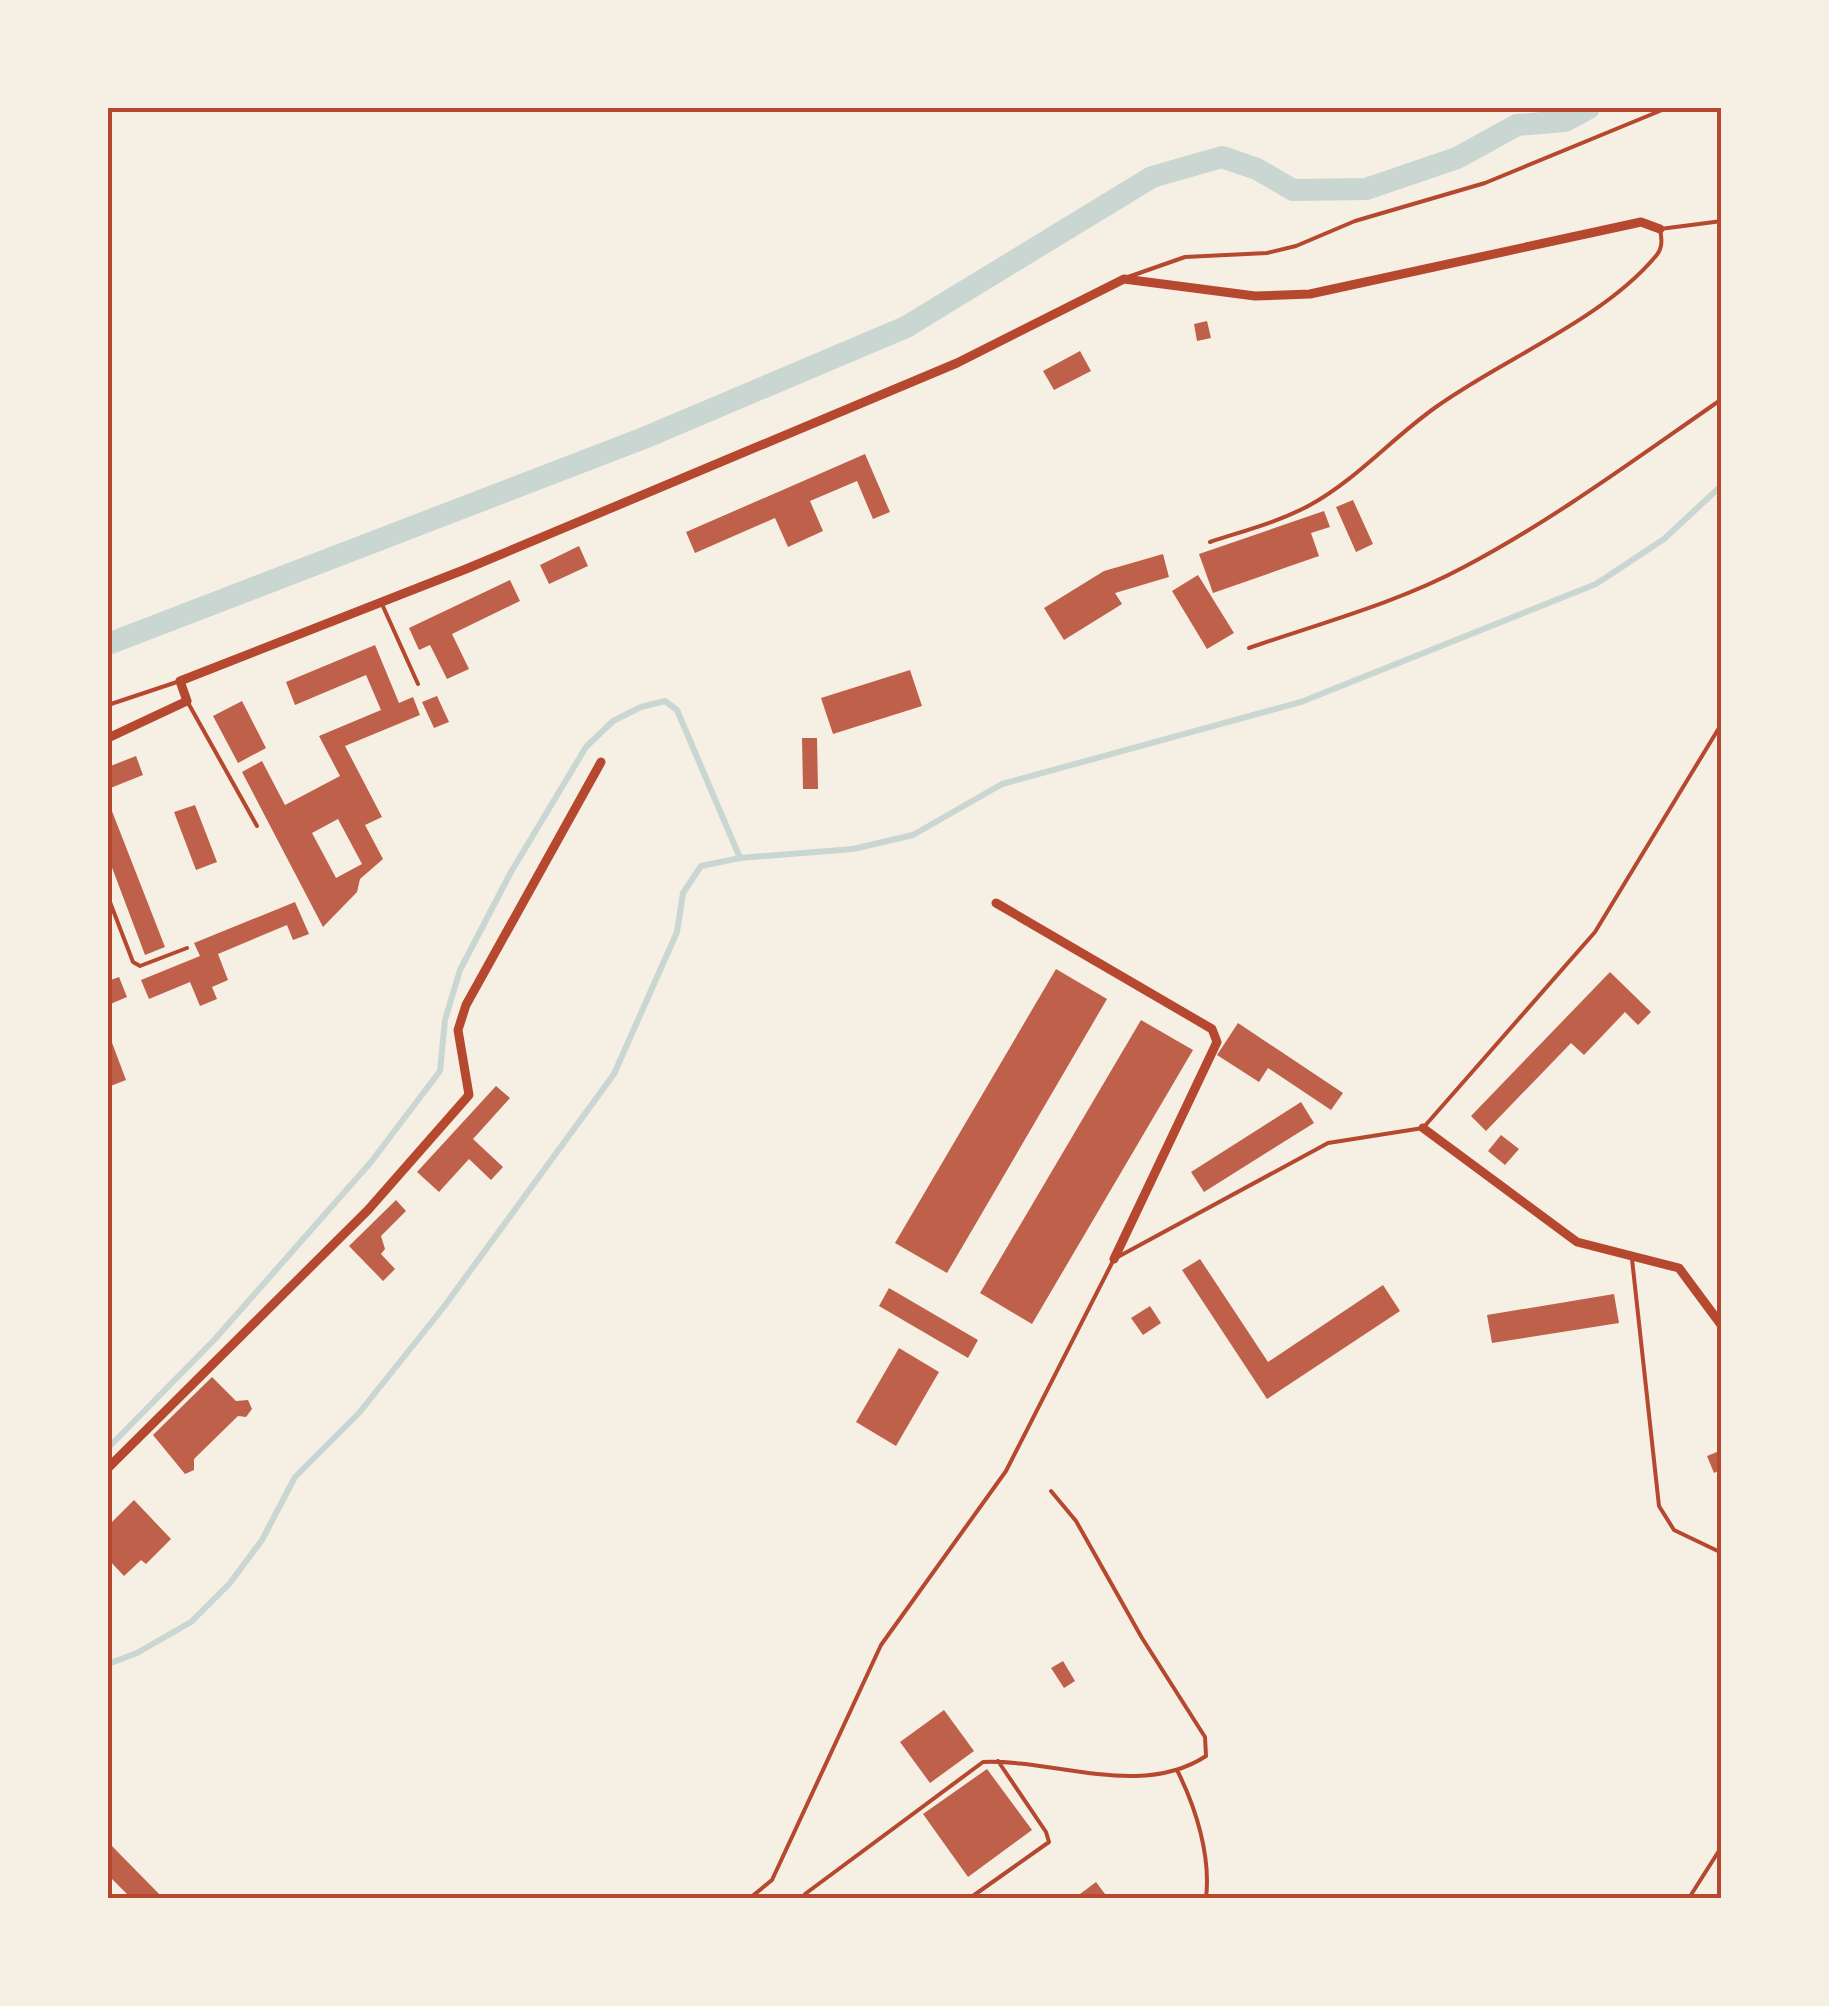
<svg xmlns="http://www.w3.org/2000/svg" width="1829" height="2006" viewBox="0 0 1829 2006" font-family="Inter,sans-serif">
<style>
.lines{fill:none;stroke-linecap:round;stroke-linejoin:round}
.stream{stroke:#c9d6d2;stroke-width:6}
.canal{stroke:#c9d6d2;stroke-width:22}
.building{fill:#bf614a;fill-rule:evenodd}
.service{stroke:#b5482f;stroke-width:4}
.minor{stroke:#b5482f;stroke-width:9}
.neatline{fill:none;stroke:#b5482f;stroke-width:4}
</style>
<rect width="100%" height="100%" fill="#f6efe4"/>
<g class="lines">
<path class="stream" d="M108 1448 215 1339 371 1162 440 1071 445 1020 460 970 511 872 586 747 613 721 641 707 665 701 677 710 740 858
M108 1664 137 1653 191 1622 230 1583 262 1540 295 1477 359 1413 443 1308 614 1074 677 932 683 893 701 866 740 858 853 849 913 835 1002 784 1301 702 1596 584 1664 539 1722 485"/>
<path class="canal" d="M108 644 644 438 906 327 1152 177 1222 157 1257 169 1293 190 1366 189 1457 158 1517 125 1565 121 1589 108"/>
</g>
<path class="building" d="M1207 321 1211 338 1197 341 1194 324Z
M1080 351 1091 371 1054 390 1043 371Z
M865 454 890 512 873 519 857 481 810 501 823 531 788 547 775 518 695 553 686 532Z
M1353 500 1373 544 1356 552 1336 507Z
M1324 511 1330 527 1311 533 1319 556 1213 593 1199 554Z
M579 546 588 566 549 584 540 565Z
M1163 554 1169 577 1115 593 1122 604 1064 640 1044 608 1104 571Z
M1198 575 1234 633 1207 649 1172 591Z
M510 580 520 601 452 634 469 669 447 679 430 645 419 650 409 628Z
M375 645 399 703 413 697 420 715 345 746 382 817 365 825 383 859 360 879 357 892 323 927 242 772 262 761 285 805 340 776 319 736 381 710 366 675 295 705 286 682ZM338 819 362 864 336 878 312 833Z
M910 670 922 706 833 734 821 698Z
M437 696 449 722 434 728 422 702Z
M242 701 266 748 238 763 213 716Z
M802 738H817L818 789H803Z
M136 756 143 775 108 789V767Z
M108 801 165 947 145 955 108 857Z
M195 805 217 862 196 870 174 812Z
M295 902 309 934 293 940 287 925 218 954 228 980 212 987 217 999 200 1006 190 982 149 999 141 980 200 956 194 943Z
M1056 969 1107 999 947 1273 895 1243Z
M1610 972 1651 1012 1638 1025 1625 1012 1584 1055 1571 1043 1486 1131 1471 1116Z
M119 977 127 997 108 1005V981Z
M1141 1020 1193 1050 1032 1324 980 1293Z
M1238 1023 1343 1093 1331 1110 1268 1068 1259 1082 1217 1055Z
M108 1032 126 1080 108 1087Z
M496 1086 510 1098 473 1139 503 1167 491 1180 469 1159 439 1192 417 1172Z
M1301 1102 1314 1123 1204 1192 1191 1172Z
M1501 1135 1519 1149 1505 1165 1488 1151Z
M396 1200 406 1211 381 1236 385 1249 381 1254 395 1269 383 1281 349 1246Z
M1200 1259 1268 1362 1383 1285 1400 1311 1267 1399 1182 1270Z
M889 1288 978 1340 968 1358 879 1306Z
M1614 1294 1619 1323 1492 1343 1487 1315Z
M1150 1306 1161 1323 1143 1335 1131 1318Z
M899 1348 939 1372 896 1446 856 1422Z
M212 1377 236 1401 248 1400 252 1409 246 1417 238 1416 194 1459V1470L185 1474 153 1435Z
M1722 1450V1469L1714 1473 1707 1456Z
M134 1500 171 1539 146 1564 141 1560 124 1576 108 1559V1526Z
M1063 1661 1075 1681 1064 1688 1051 1668Z
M944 1710 974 1751 930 1783 900 1742Z
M987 1769 1032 1830 968 1877 923 1814Z
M108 1842 163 1898H131L108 1875Z
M1096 1882 1105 1894 1083 1898 1080 1894Z"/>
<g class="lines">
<path class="service" d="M1128 277 1185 257 1267 253 1296 246 1355 221 1485 183 1667 108
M1210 542C1243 531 1279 522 1310 505 1357 479 1392 438 1436 407 1501 360 1602 320 1655 257 1663 249 1662 239 1660 229L1722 221
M381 602 418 684
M1249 648C1321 623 1397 603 1464 567 1555 519 1638 457 1722 399
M187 701 257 826
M108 705 180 681
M108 897 133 962 140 966 187 948
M1632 1259 1659 1506 1674 1530 1722 1553
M1177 1770C1196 1808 1211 1856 1206 1898
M750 1898 772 1880 881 1645 1006 1471 1114 1259 1328 1143 1423 1128 1595 932 1722 723
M806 1898 805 1894 983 1762C1054 1759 1141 1799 1206 1756L1205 1737 1142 1638 1076 1521 1051 1491
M970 1898 1049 1842 1046 1832 998 1761
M1689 1898 1722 1846"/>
<path class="minor" d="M108 738 187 701 180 681 466 569 957 363 1124 279 1255 296 1310 294 1641 222 1660 229
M996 903 1212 1029 1217 1042 1114 1259
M1423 1128 1577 1242 1679 1268 1722 1326
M108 1468 368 1210 469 1095 458 1030 466 1005 601 762"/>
</g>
<rect width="1829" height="2006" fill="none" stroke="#f6efe4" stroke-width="220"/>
<rect x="110" y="110" width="1609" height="1786" class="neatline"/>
</svg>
